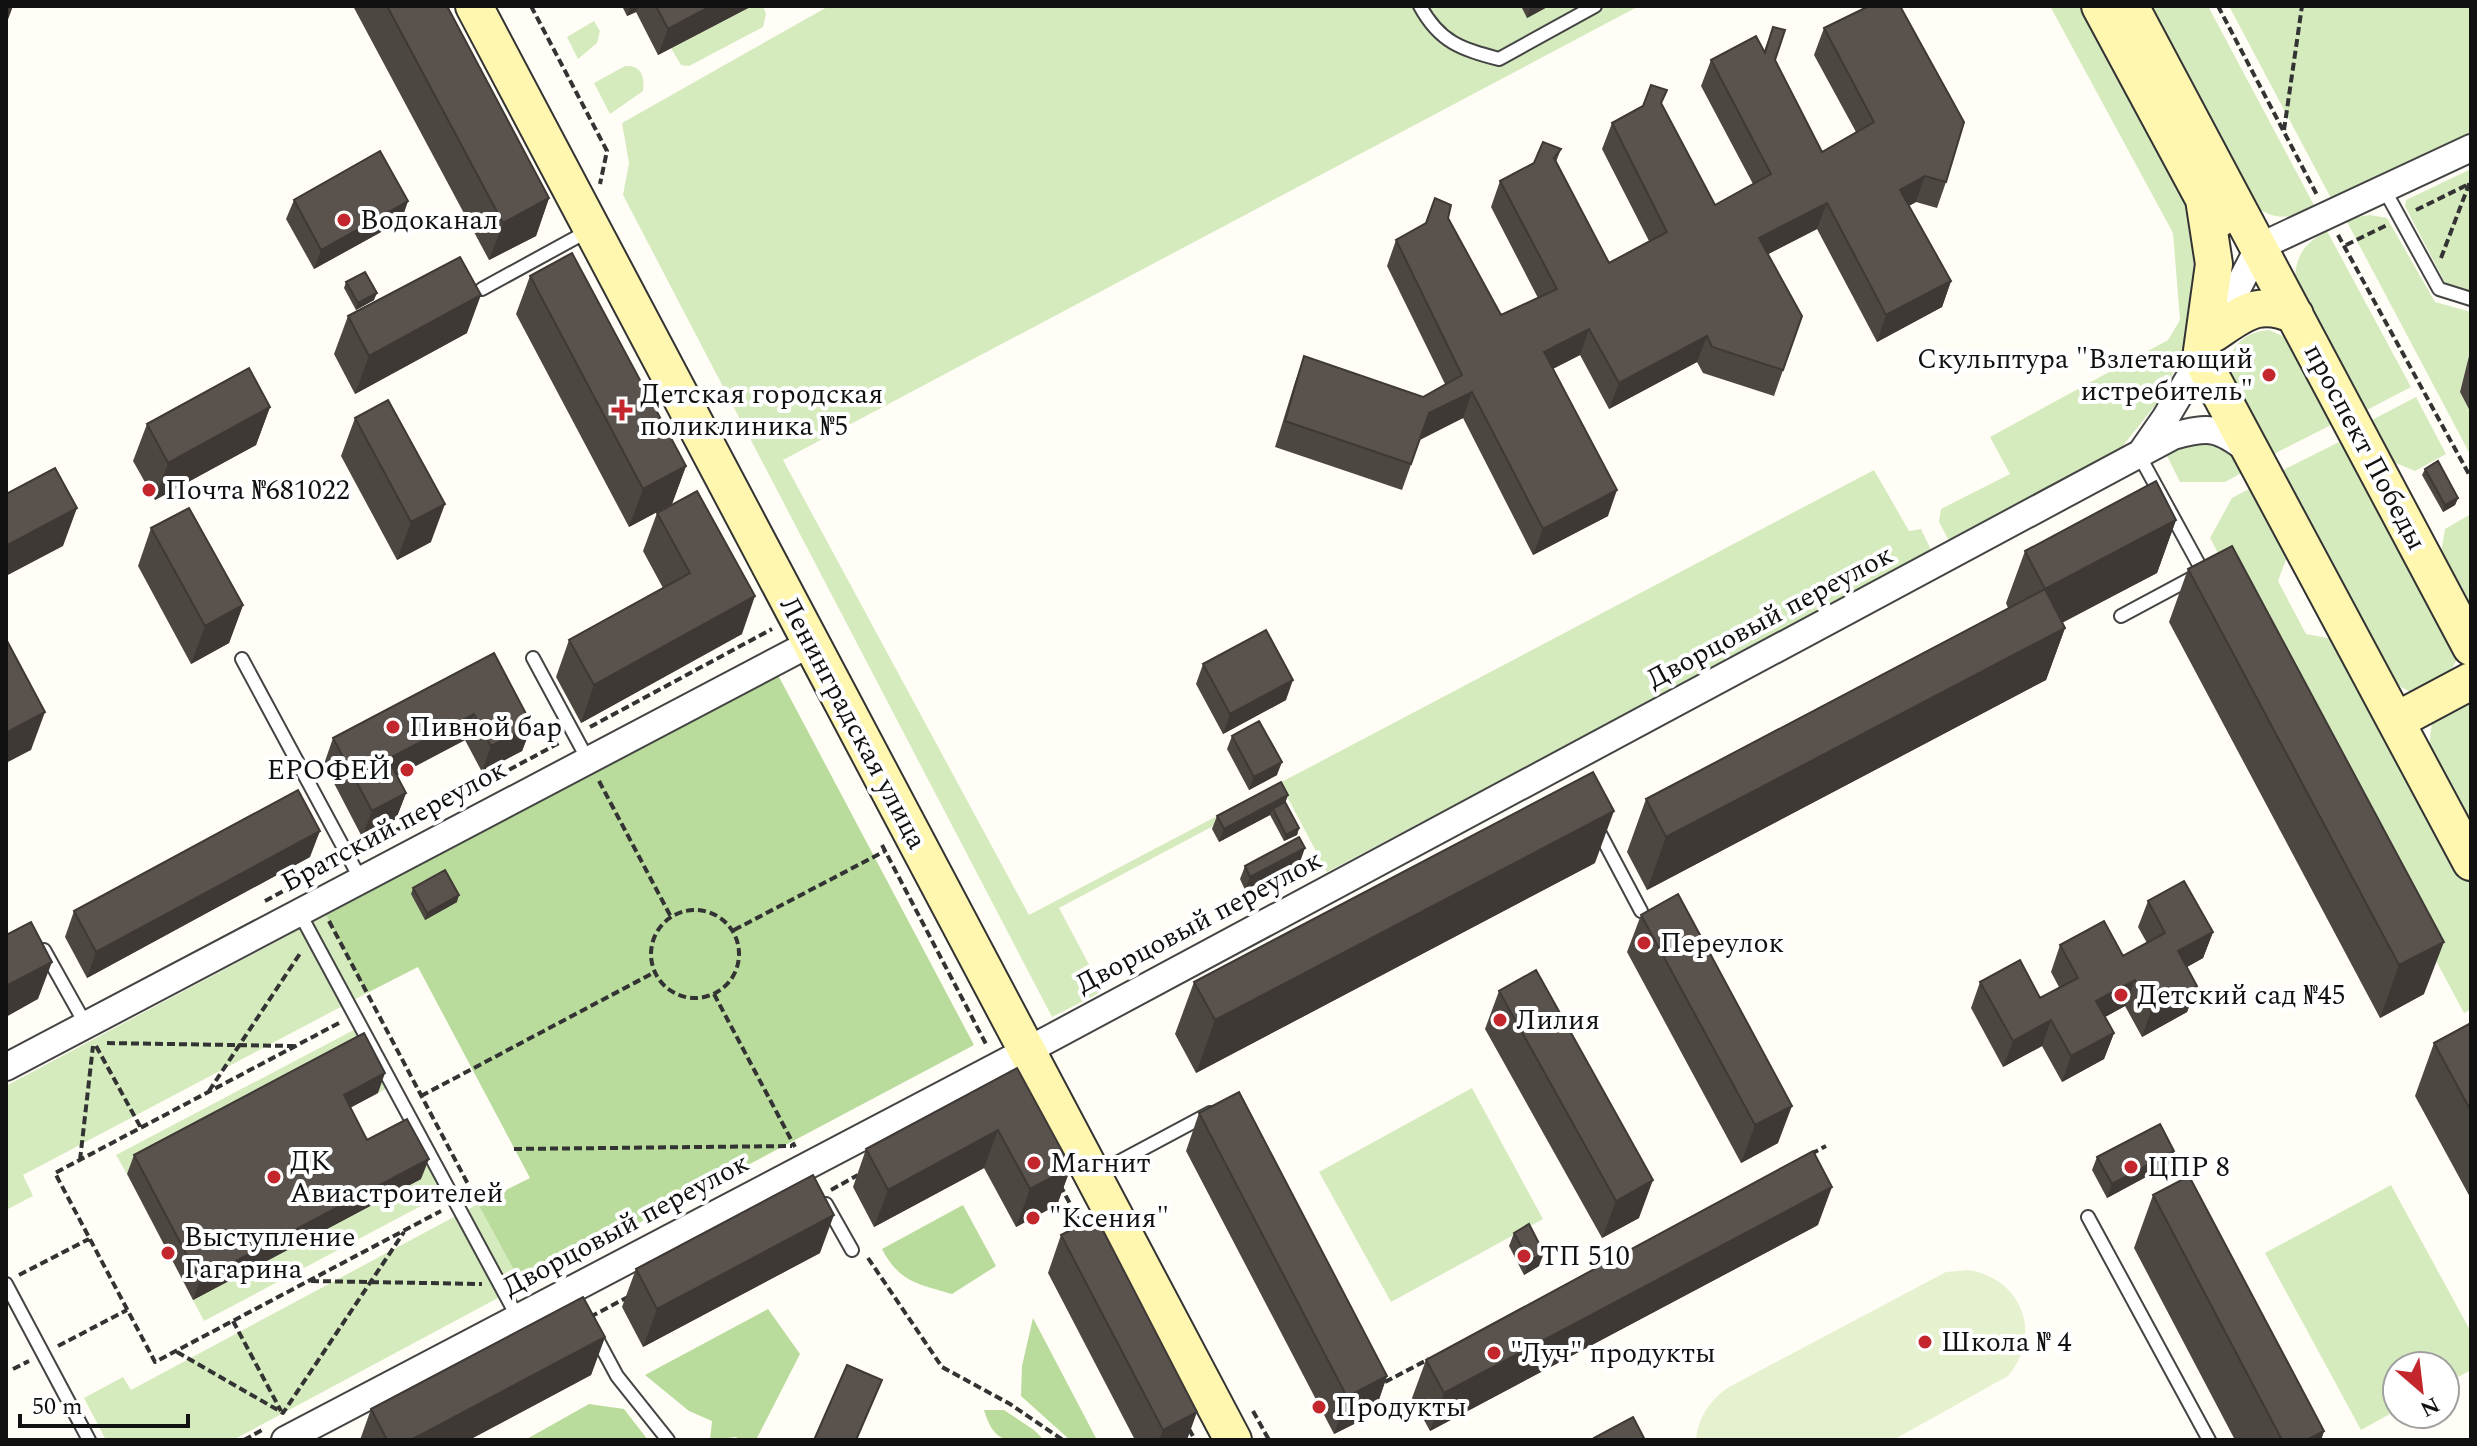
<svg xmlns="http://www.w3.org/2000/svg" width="2477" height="1446" viewBox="0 0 2477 1446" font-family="Spectral,serif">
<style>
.green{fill:#d5ebbd}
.forest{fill:#b9dc9c}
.pitch{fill:#e6f2cf}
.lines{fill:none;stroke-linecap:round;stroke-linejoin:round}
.lane-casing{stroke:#444;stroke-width:16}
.street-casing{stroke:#444;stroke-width:30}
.secondary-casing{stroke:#333;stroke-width:40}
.path{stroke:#333;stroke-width:4;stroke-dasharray:8 4;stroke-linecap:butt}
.lane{stroke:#fff;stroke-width:12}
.street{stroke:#fff;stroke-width:26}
.secondary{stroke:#fff6b0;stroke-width:36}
.wall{fill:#4d4742}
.shaded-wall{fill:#3f3936}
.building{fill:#5a524d;stroke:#3f3936;stroke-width:2}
.poi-dot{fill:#c4262e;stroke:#fff;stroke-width:3}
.labels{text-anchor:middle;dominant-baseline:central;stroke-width:8;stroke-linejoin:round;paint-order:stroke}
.poi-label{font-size:28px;fill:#111;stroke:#fff;text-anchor:start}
.street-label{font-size:28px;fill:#111;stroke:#fff}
</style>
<rect width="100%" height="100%" fill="#fffdf5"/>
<path class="green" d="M752 6H763L766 14 763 27 689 66 681 65 671 48Z
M829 6H1639L783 460 1029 915 1874 470 1909 531 1921 529 1933 554 1327 872 1283 789 1059 908 1103 991 1052 1017 623 195 629 163 622 123Z
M2050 6H2083L2172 171 2187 210 2193 237 2194 271 2193 307 2187 339 2165 393 2122 447 2089 474 1952 546 1939 522 1941 509 2010 474 1990 437 2168 340 2180 320 2173 233Z
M2144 6H2208L2315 207C2293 217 2276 223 2256 206Z
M2229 6H2471V134L2332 200Z
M594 21 600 31 597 43 578 59 567 37Z
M625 66C641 65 645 76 643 91L610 114 594 83Z
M2471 169V291L2445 283 2405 206 2406 200Z
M2370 215 2387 218 2435 302 2471 312V348L2460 392 2471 413V456L2347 222 2353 218Z
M2327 231 2411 387 2365 411 2295 278C2296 254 2306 242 2327 231Z
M2269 330 2290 339 2337 422 2268 457 2227 374C2228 348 2243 332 2269 330Z
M2416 397 2446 454 2415 471 2391 461 2370 421Z
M2347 438 2458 658 2447 677 2412 693 2392 682 2277 473Z
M2205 441 2235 454 2247 470 2225 482H2180L2166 454 2184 444Z
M2256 485 2290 549 2278 581 2306 634 2339 640 2471 882V1009L2464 1013 2210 538 2232 498Z
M2471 514V606L2441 553 2445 529Z
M2471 700V826L2429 748 2432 720Z
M326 915 367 993 23 1175 33 1196 6 1210V1086Z
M367 1023 398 1082 378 1093 356 1053 127 1174 116 1155Z
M1472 1088 1543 1219 1391 1302 1319 1172Z
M420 1128 453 1189 204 1321 193 1300 421 1179Z
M2391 1185 2471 1332V1370L2445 1384V1366H2397V1410L2361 1430 2265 1253Z
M478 1204 522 1285 233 1440H106L84 1398 123 1377 131 1390Z"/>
<path class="forest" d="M778 675 974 1045 522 1285 478 1204 530 1178 418 967 367 993 326 915Z
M963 1205 996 1266 952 1294C918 1284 899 1282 882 1249Z
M768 1309 800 1354 756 1440H741L736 1437 710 1440 712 1421 689 1411 645 1375Z
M1033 1318 1097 1440H1070L1021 1396 1022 1366Z
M589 1404 624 1409 648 1440H525Z
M984 1410H1004L1034 1430 1044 1440C1007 1440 995 1446 984 1410Z"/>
<path class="pitch" d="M1969 1270C2022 1279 2043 1334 2008 1376L1893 1440H1696C1698 1417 1710 1400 1729 1387L1946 1272Z"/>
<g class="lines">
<g class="lane-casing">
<path id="lane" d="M1420 6C1440 43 1462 49 1499 59L1595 6
M2384 189 2439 289 2471 299
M482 289 588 231
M2121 616 2203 572 2139 455
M533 658 588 760
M242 659 361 880
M1596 826 1641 911
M299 912 518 1318
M44 950 86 1025
M1096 1174 1210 1113
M826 1204 852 1250
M2088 1217 2209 1440
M6 1284 89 1440
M595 1335 617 1376 668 1440"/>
</g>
<g class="street-casing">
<path id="street" d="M2143 450 2166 417 2201 358 2259 247 2471 148
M6 1067 811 643
M285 1440 1049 1039 2173 436C2210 426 2218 427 2248 450"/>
</g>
<g class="secondary-casing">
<path id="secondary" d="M474 6 1233 1440
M2100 6 2204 199 2220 218
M2130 6 2471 647
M2204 199 2214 264 2201 358 2471 862
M2214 333C2244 313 2258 299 2295 315
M2396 721 2471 681"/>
</g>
<path class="path" d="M531 6 607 151 600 184
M2218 6 2317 195
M2284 130 2302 6
M2416 210 2471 183
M2338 235 2471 478
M2346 245 2387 225
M2441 258 2471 179
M590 727 772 629
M599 781 671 917
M882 845 987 1046
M361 849 561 742
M265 901 335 863
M651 954a44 44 0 1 1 88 0a44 44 0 1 1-88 0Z
M329 921 469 1186
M734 930 885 851
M714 994 795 1147
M339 1023 55 1173 155 1362 441 1211
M107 1043 294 1046
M96 1046 141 1128
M209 1091 301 952
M421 1096 655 972
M514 1149 792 1146
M1811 1154 1826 1146
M80 1160 93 1046
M1060 1185 1082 1226
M831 1190 858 1175
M868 1258 942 1367 1010 1404 1063 1440
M19 1275 89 1239
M311 1281 482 1284
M590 1317 628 1297
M233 1321 281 1411
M58 1346 127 1310
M177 1352 283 1413 404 1232
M13 1369 29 1361
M1385 1382 1429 1359
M1253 1411 1269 1440
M1189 1429 1195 1440
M244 1440 264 1429"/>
<use href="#lane" class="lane"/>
<use href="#street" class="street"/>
<use href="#secondary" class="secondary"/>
</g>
<path class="wall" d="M353 6H447L549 198 536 236 489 260Z
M622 6H752L658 55 636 12 627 16Z
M1521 6H1549L1527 18Z
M1773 27 1775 60 1822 152 1856 132 1814 55 1824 28 1946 182 1937 208 1916 202 1909 206 1951 281 1942 307 1877 342 1817 229 1768 254 1802 316 1774 396 1703 373 1697 362 1609 409 1580 355 1553 369 1608 516 1533 555 1463 418 1420 439 1402 490 1275 447 1295 382 1304 356 1423 397 1445 384 1387 266 1396 240 1425 224 1435 198 1448 218 1501 315 1538 298 1491 207 1500 181 1561 149 1556 162 1609 263 1649 241 1602 149 1612 123 1661 104 1715 205 1753 184 1701 86 1711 60 1764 51Z
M294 200 408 201 401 221 314 269 286 219Z
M530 276 686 466 672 504 629 527 516 314Z
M346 282 374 300 356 310 344 288Z
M348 316 467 333 355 394 334 354Z
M2471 348V413L2460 392Z
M270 407 256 445 155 500 133 461 147 424Z
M355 418 431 542 397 560 341 456Z
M2425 469 2458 498 2455 505 2443 512 2422 475Z
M657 513 742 634 581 723 556 677 569 640 663 588 643 551Z
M2176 520 2157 573 2062 622 2065 628 2046 680 1647 890 1627 852 1646 799 2008 608 2006 603 2025 551Z
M151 528 243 605 229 643 191 664 138 566Z
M2188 569 2424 994 2380 1018 2169 622Z
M494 653 532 725 522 751 482 772 465 740 397 776 406 793 396 819 362 837 324 764 333 738Z
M1203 664 1286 700 1223 734 1196 684Z
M1232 736 1277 775 1249 790 1227 749Z
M1288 795 1285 802 1299 828 1297 835 1284 841 1270 815 1219 842 1212 829 1217 816Z
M310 857 87 978 65 937 74 911Z
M1300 862 1245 890 1240 879 1245 866Z
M1595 863 1196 1073 1175 1034 1194 982Z
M413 888 457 902 425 920 411 894Z
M2148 901 2213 932 2203 958 2187 967 2197 986 2187 1012 2142 1037 2125 1006 2105 1017 2114 1033 2104 1059 2062 1082 2042 1046 2003 1067 1971 1008 1980 982 2040 998 2059 987 2051 972 2060 945 2123 956 2147 943 2138 927Z
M1641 915 1778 1143 1741 1163 1627 952Z
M1499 991 1639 1218 1602 1238 1485 1029Z
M2471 1023V1199L2415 1096 2434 1043Z
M1017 1068 1071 1167 1057 1205 1016 1227 984 1168 874 1227 853 1187 866 1149Z
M378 1093 350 1108 367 1140 421 1179 193 1300 127 1174 134 1155Z
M1199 1113 1387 1376 1374 1414 1334 1434 1186 1151Z
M2097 1157 2170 1164 2107 1198 2092 1170Z
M2153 1195 2324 1431 2321 1440H2235L2134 1248Z
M1818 1225 1430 1431 1412 1398 1426 1360Z
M1514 1233 1539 1266 1524 1275 1509 1246Z
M1061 1235 1187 1440H1135L1048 1273Z
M820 1253 643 1347 622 1307 636 1269Z
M605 1337 591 1375 469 1440H360L371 1409Z"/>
<path class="shaded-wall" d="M6 6H13L6 25Z
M631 6H639L636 12 627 16Z
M711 6H752L658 55 668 29Z
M1531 6H1549L1527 18Z
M1925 176 1916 202 1890 216 1900 190Z
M549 198 536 236 489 260 503 223Z
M408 201 401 221 314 269 321 250Z
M1827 203 1817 229 1749 264 1759 238Z
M1951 281 1942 307 1877 342 1886 315Z
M377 293 374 300 356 310 358 303Z
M481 295 467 333 355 394 369 356Z
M1589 329 1580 355 1534 378 1544 352Z
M1707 336 1697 362 1609 409 1619 383Z
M1472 392 1463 418 1420 440 1429 413Z
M270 407 256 445 155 500 168 463Z
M686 466 672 504 629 527 643 489Z
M1617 490 1608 516 1533 555 1543 529Z
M2458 498 2455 505 2443 512 2445 505Z
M445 504 431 542 397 560 411 522Z
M77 508 63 546 6 576V546Z
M2176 520 2157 573 2026 642 2045 589Z
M755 596 742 634 581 723 594 685Z
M243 605 229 643 191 664 205 626Z
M2065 628 2046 680 1647 890 1666 837Z
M1293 680 1286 700 1223 734 1230 714Z
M45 712 31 750 6 763V733Z
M474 714 465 740 379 785 388 759Z
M532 725 522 751 482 772 491 746Z
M1282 762 1277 775 1249 790 1254 777Z
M406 793 396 819 362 837 372 811Z
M1288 795 1283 809H1273L1270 815 1219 842 1224 829Z
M1614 811 1595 863 1196 1073 1215 1020Z
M1299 828 1297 835 1284 841 1286 835Z
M320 831 310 857 87 978 96 952Z
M1305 848 1300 862 1245 890 1250 877Z
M459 895 457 902 425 920 427 913Z
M2213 932 2203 958 2169 977 2178 951Z
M2444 942 2424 994 2380 1018 2399 965Z
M52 962 38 999 6 1017V986Z
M2135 980 2125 1006 2087 1027 2096 1001Z
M2197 986 2187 1012 2142 1037 2151 1011Z
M2051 1020 2042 1046 2003 1067 2013 1041Z
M2114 1033 2104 1059 2062 1082 2071 1056Z
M385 1073 378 1093 336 1115 344 1095Z
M1792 1106 1778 1143 1741 1163 1755 1125Z
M998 1130 984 1168 874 1227 888 1190Z
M2174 1151 2170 1164 2107 1198 2112 1184Z
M429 1159 421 1179 193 1300 200 1280Z
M1071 1167 1057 1205 1016 1227 1030 1189Z
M1653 1180 1639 1218 1602 1238 1616 1201Z
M1832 1187 1818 1225 1430 1431 1444 1393Z
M834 1215 820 1253 643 1347 657 1309Z
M1544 1253 1539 1266 1524 1275 1529 1261Z
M605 1337 591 1375 469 1440H411Z
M1387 1376 1374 1414 1334 1434 1347 1397Z
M1197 1412 1187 1440H1159L1163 1430Z
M2324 1431 2321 1440H2307Z"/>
<path class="building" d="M387 6H447L549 198 503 223Z
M656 6H711L668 29Z
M1869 6H1900L1964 122 1946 182 1925 176 1900 190 1951 281 1886 315 1827 203 1759 238 1802 316 1783 370 1712 347 1707 336 1619 383 1589 329 1544 352 1617 490 1543 529 1472 392 1429 413 1411 464 1285 421 1304 356 1423 397 1462 375 1396 240 1426 223 1435 198 1451 205 1448 218 1501 315 1557 289 1500 181 1534 163 1543 142 1561 149 1554 158 1609 263 1667 232 1612 123 1643 106 1651 85 1667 90 1661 103 1715 205 1771 174 1711 60 1756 36 1765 53 1773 27 1785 30 1775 60 1822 152 1874 122 1824 28Z
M380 151 408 201 321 250 294 200Z
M572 253 686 466 643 489 530 276Z
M460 257 481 295 369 356 348 316Z
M365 272 377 293 358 303 346 282Z
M249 368 270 407 168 463 147 424Z
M388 400 445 504 411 522 355 418Z
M2438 461 2458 498 2445 505 2425 469Z
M55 468 77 508 6 546V494Z
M2156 481 2176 520 2045 589 2025 551Z
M697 491 755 596 594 685 569 640 690 573 657 513Z
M189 508 243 605 205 626 151 528Z
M2232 546 2444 942 2399 965 2188 569Z
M2045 589 2065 628 1666 837 1646 799Z
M1266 630 1293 680 1230 714 1203 664Z
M6 639 45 712 6 733Z
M494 653 532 725 491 746 474 714 388 759 406 793 372 811 333 738Z
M1259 721 1282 762 1254 777 1232 736Z
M1593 772 1614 811 1215 1020 1194 982Z
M1281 782 1288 795 1224 829 1217 816Z
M298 790 320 831 96 952 74 911Z
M1285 802 1299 828 1286 835 1273 809Z
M1299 837 1305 848 1250 877 1245 866Z
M445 870 459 895 427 913 413 888Z
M2184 881 2213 932 2178 951 2197 986 2151 1011 2135 980 2096 1001 2114 1033 2071 1056 2051 1020 2013 1041 1980 982 2020 960 2040 998 2078 978 2060 945 2104 921 2123 956 2165 933 2148 901Z
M1678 894 1792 1106 1755 1125 1641 915Z
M31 922 52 962 6 986V935Z
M1536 970 1653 1180 1616 1201 1499 991Z
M2471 1023V1111L2434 1043Z
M364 1033 385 1073 344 1095 367 1140 407 1119 429 1159 200 1280 134 1155Z
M1017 1068 1071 1167 1030 1189 998 1130 888 1190 866 1149Z
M1239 1092 1387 1376 1347 1397 1199 1113Z
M2160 1124 2174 1151 2112 1184 2097 1157Z
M1813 1151 1832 1187 1444 1393 1426 1360Z
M813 1175 834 1215 657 1309 636 1269Z
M2189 1176 2324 1431 2307 1440H2282L2153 1195Z
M1096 1217 1197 1412 1163 1430 1061 1235Z
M1529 1224 1544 1253 1529 1261 1514 1233Z
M583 1297 605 1337 411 1440H387L371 1409Z
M847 1365 882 1380 856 1440H814Z
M1633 1417 1645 1440H1595L1594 1438Z"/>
<g class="poi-dot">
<circle cx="344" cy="220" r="8"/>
<circle cx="2269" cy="375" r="8"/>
<path d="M618 398h8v8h8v8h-8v8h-8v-8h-8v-8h8z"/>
<circle cx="149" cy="490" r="8"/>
<circle cx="393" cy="727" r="8"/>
<circle cx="407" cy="770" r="8"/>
<circle cx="1644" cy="943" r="8"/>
<circle cx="2121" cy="995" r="8"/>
<circle cx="1500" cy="1020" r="8"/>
<circle cx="1034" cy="1163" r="8"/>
<circle cx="2131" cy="1167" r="8"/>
<circle cx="274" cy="1177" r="8"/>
<circle cx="1033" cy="1218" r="8"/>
<circle cx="168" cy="1253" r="8"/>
<circle cx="1524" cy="1256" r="8"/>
<circle cx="1925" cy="1342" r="8"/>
<circle cx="1494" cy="1353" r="8"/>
<circle cx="1319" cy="1407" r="8"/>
</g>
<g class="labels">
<g class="poi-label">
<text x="360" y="220">Водоканал</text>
<text x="2253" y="359" text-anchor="end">Скульптура "Взлетающий<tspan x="2253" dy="32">истребитель"</tspan></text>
<text x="640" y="394">Детская городская<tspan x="640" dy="32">поликлиника №5</tspan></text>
<text x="165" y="490">Почта №681022</text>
<text x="409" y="727">Пивной бар</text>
<text x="391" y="770" text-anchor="end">ЕРОФЕЙ</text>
<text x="1660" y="943">Переулок</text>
<text x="2137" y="995">Детский сад №45</text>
<text x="1516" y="1020">Лилия</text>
<text x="290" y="1161">ДК<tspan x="290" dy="32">Авиастроителей</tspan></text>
<text x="1050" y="1163">Магнит</text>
<text x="2147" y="1167">ЦПР 8</text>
<text x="1049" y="1218">"Ксения"</text>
<text x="184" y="1237">Выступление<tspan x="184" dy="32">Гагарина</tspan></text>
<text x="1540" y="1256">ТП 510</text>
<text x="1941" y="1342">Школа № 4</text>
<text x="1510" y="1353">"Луч" продукты</text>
<text x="1335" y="1407">Продукты</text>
</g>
<g class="street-label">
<text transform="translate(2365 447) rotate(62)">проспект Победы</text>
<text transform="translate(1770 617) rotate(-28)">Дворцовый переулок</text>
<text transform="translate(853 723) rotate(62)">Ленинградская улица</text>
<text transform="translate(394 826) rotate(-28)">Братский переулок</text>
<text transform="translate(1199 922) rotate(-28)">Дворцовый переулок</text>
<text transform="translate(626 1225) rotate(-28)">Дворцовый переулок</text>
</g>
</g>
<rect width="2477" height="1446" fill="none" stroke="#111111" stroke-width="16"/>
<g transform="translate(2421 1390) rotate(152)"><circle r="38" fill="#ffffff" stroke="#a0a0a0" stroke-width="2"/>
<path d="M0-6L14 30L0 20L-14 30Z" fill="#c4262e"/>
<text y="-12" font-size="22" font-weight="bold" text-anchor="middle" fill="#111111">N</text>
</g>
<path d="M20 1414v12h168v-12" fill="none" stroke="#111111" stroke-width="4"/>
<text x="32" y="1414" font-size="24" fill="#111111" stroke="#ffffff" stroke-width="6" paint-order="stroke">50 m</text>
</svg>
